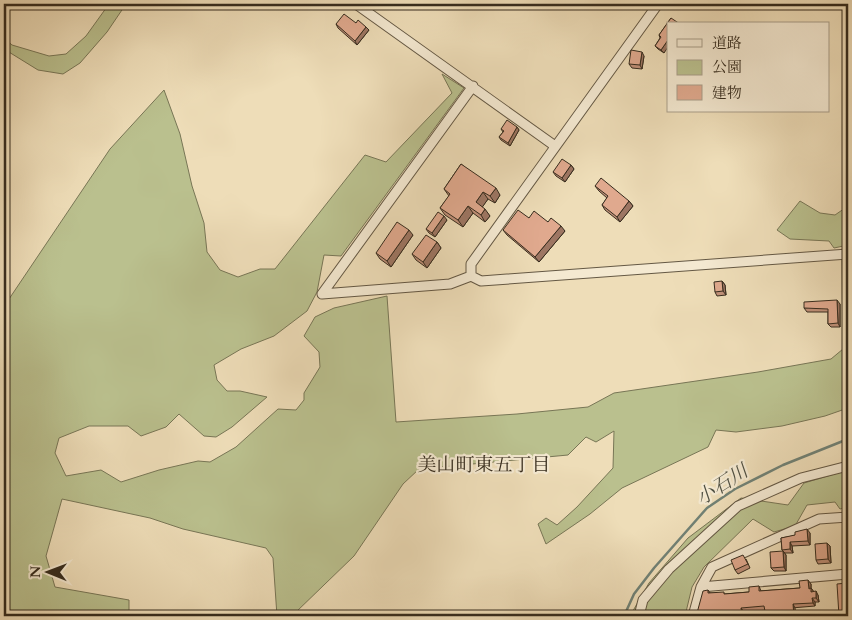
<svg xmlns="http://www.w3.org/2000/svg" width="852" height="620" viewBox="0 0 852 620" font-family="Cardo,'Noto Serif JP',serif">
<style>
.green{fill:#bac08e;stroke:#787656}
.lines{fill:none;stroke-linecap:round;stroke-linejoin:round}
.stream{stroke:#718276;stroke-width:2.5}
.minor-casing{stroke:#645844;stroke-width:11}
.minor{stroke:#f4e9d1;stroke-width:9}
.wall{fill:#c1917a;stroke:#362c1e}
.shaded-wall{fill:#9d7663;stroke:#362c1e}
.building{fill:#e0a98e;stroke:#362c1e}
.labels{text-anchor:middle;dominant-baseline:central;stroke-width:4.5;stroke-linejoin:round;paint-order:stroke}
.neighbourhood-label{font-size:19px;fill:#362c1e;stroke:#f4e9d1}
.water-label{font-size:19px;font-style:italic;fill:#4f5043;stroke:#f4e9d1}
</style>
<rect width="100%" height="100%" fill="#eeddb8"/>
<filter id="stains"><feTurbulence type="fractalNoise" baseFrequency=".004" numOctaves="4"/><feColorMatrix values="0 0 0 0 .2 0 0 0 0 .09 0 0 0 0 .02 0 0 0 .5 -.17"/></filter>
<radialGradient id="worn" r=".72"><stop offset=".6" stop-color="#630" stop-opacity="0"/><stop offset="1" stop-color="#630" stop-opacity=".3"/></radialGradient>
<path class="green" d="M109 4H126L107 32 80 63 63 74 38 70 4 49V38L12 45 49 56 66 54 86 36Z
M442 74 464 88 341 256 324 255 317 292 307 311 274 336 241 349 214 365 217 380 227 391H240L267 397 232 427 216 437 204 436 179 414 166 427 141 436 128 426H89L59 438 55 453 66 476 101 470 121 482 159 470 198 461 210 462 236 447 278 409 296 410 304 400V393L320 367 319 352 304 336 315 317 334 308 387 296 396 422 517 414 588 407 614 393 758 372 831 359 843 349 842 260H848V408L825 416 782 426 736 432 716 430 708 447 622 488 590 514 546 544 538 524 546 518 557 525 577 507 613 468 614 431 596 442 586 437 568 455 419 469 403 484 354 556 295 613V616H277L273 558 266 548 183 529 150 518 62 499 46 556 55 587 129 600V616H4V301L7 302 110 149 164 90 180 134 192 186 204 223 207 252 220 270 238 277 260 269H275L365 155 386 162 452 93Z
M800 201 820 213 835 215 848 206V245L834 248 829 241 790 239 777 230Z
M848 470V507L840 509 835 502 807 505 795 526 774 532 753 519 704 567 692 587 685 616H630L649 583 688 538 741 498 788 505 804 483Z"/>
<g class="lines">
<path class="stream" d="M624 616 634 594 654 568 707 508 735 489 783 465 848 439"/>
<g class="minor-casing">
<path id="minor" d="M356 4 555 146
M471 276V264L658 4
M322 294 450 284 471 276 481 281 848 254
M322 294 473 86
M701 587 848 574
M639 616 643 600 669 569 738 506 801 478 848 466
M693 616 701 587 712 567 819 519 848 517"/>
</g>
<use href="#minor" class="minor"/>
</g>
<path class="wall" d="M671 18 664 53 658 49 655 46 660 38 659 35Z
M356 23 366 27 369 30 357 45 338 28 336 24Z
M644 56 642 69 632 68 629 64Z
M517 127 519 130 510 146 501 140 499 137 503 132 501 129Z
M461 164 500 195 495 203 488 199 482 207 490 216 485 222 473 213 463 227 445 215 440 208 449 196 444 189Z
M571 165 574 169 565 182 556 176 553 172Z
M595 186 629 201 633 206 620 222 605 210 602 205 607 198 599 191Z
M529 218 548 222 565 231 539 262 507 235 503 230Z
M447 220 435 237 429 233 426 229Z
M413 235 391 267 380 259 376 253Z
M437 242 441 248 427 268 416 260 412 254Z
M722 281 725 285 726 295 717 296 715 292Z
M840 304V327H831L828 324V312H807L804 308Z
M810 533V545L792 546 793 553H785L782 550 781 538Z
M830 546 831 563 818 564 816 560Z
M783 551 786 555V571H774L771 568Z
M746 559 750 568 738 574 735 570Z
M811 584V588L814 592 818 595 819 602H815V606L744 612V616H697L708 590 710 593 725 594 749 592 759 586 761 591 800 588Z"/>
<path class="shaded-wall" d="M366 27 369 30 357 45 355 41Z
M668 40V47L664 53 661 50Z
M642 52 644 56 642 69 640 65Z
M517 127 519 130 510 146 508 143Z
M571 165 574 169 565 182 562 178Z
M496 188 500 195 495 203 490 196Z
M483 192 488 199 481 209 476 202Z
M629 201 633 206 620 222 617 217Z
M468 206 473 213 463 227 458 220Z
M485 209 490 216 485 222 481 215Z
M444 216 447 220 435 237 432 233Z
M561 226 565 231 539 262 535 257Z
M409 230 413 235 391 267 387 261Z
M437 242 441 248 427 268 423 262Z
M722 281 725 285 726 295 723 291Z
M837 300 840 304V327L838 323Z
M807 529 810 533V545L808 541Z
M790 542 792 546 793 553 790 549Z
M827 543 830 546 831 563 828 559Z
M783 551 786 555V571L784 567Z
M808 580 811 584V589V588L814 592V596L809 589Z
M816 591 818 595 819 602 816 598Z
M812 598 815 602V606L813 603Z
M793 604 795 608 796 616H794Z
M741 608 744 612V616H742Z"/>
<path class="building" d="M344 14 356 23 358 20 366 27 355 41 336 24Z
M671 18 680 24H668V40L661 50 655 46 661 37 659 35Z
M631 50 642 52 640 65 629 64Z
M507 120 517 127 508 143 499 137 504 131 501 129Z
M562 159 571 165 562 178 553 172Z
M461 164 496 188 490 196 483 192 476 202 485 209 481 215 468 206 458 220 440 208 450 194 444 189Z
M601 178 629 201 617 217 602 205 608 196 595 186Z
M518 210 529 218 534 211 548 222 551 218 561 226 535 257 503 230Z
M438 212 444 216 432 233 426 229Z
M397 222 409 230 387 261 376 253Z
M426 235 437 242 423 262 412 254Z
M722 281 723 291 715 292 714 282Z
M837 300 838 323 828 324V309L804 308V302Z
M807 529 808 541 790 542V549L782 550 781 538 795 535V532Z
M827 543 828 559 816 560 815 544Z
M783 551 784 567 771 568 770 552Z
M743 555 748 564 735 570 731 560Z
M808 580 809 589 811 588V592L816 591V598H812L813 603 793 604 794 616H766L764 606 741 608 742 616H697V613L703 591 708 590V593L724 592V594L749 592V587L759 586V591L800 588 799 581Z
M847 583 848 597V616H839L837 584Z"/>
<g class="labels">
<g class="neighbourhood-label">
<text x="484" y="465">美山町東五丁目</text>
</g>
<g class="water-label">
<text transform="translate(722 485) rotate(-33)">小石川</text>
</g>
</g>
<rect width="852" height="620" fill="none" stroke="#eeddb8" stroke-width="20"/>
<rect x="5" y="5" width="842" height="610" fill="none" stroke="#362c1e" stroke-width="2.5"/>
<rect x="10" y="10" width="832" height="600" fill="none" stroke="#362c1e"/>
<rect x="667" y="22" width="162" height="90" fill="#f4e9d1" stroke="#a89d89"/>
<rect x="677" y="39" width="25" height="8" fill="#f4e9d1" stroke="#a89d89"/>
<text x="712" y="48" font-size="15" fill="#362c1e">道路</text>
<rect x="677" y="60" width="25" height="15" fill="#bac08e" stroke="#a89d89"/>
<text x="712" y="72" font-size="15" fill="#362c1e">公園</text>
<rect x="677" y="85" width="25" height="15" fill="#e0a98e" stroke="#a89d89"/>
<text x="712" y="98" font-size="15" fill="#362c1e">建物</text>
<g transform="translate(48 572) rotate(271)" stroke="#f4e9d1" stroke-width="4" paint-order="stroke">
<path d="M0-4L9 19L0 12L-9 19Z" fill="#362c1e"/>
<text y="-8" font-size="14" font-weight="bold" text-anchor="middle" fill="#362c1e">N</text>
</g>
<rect width="100%" height="100%" filter="url(#stains)"/>
<rect width="100%" height="100%" fill="url(#worn)"/>
</svg>
